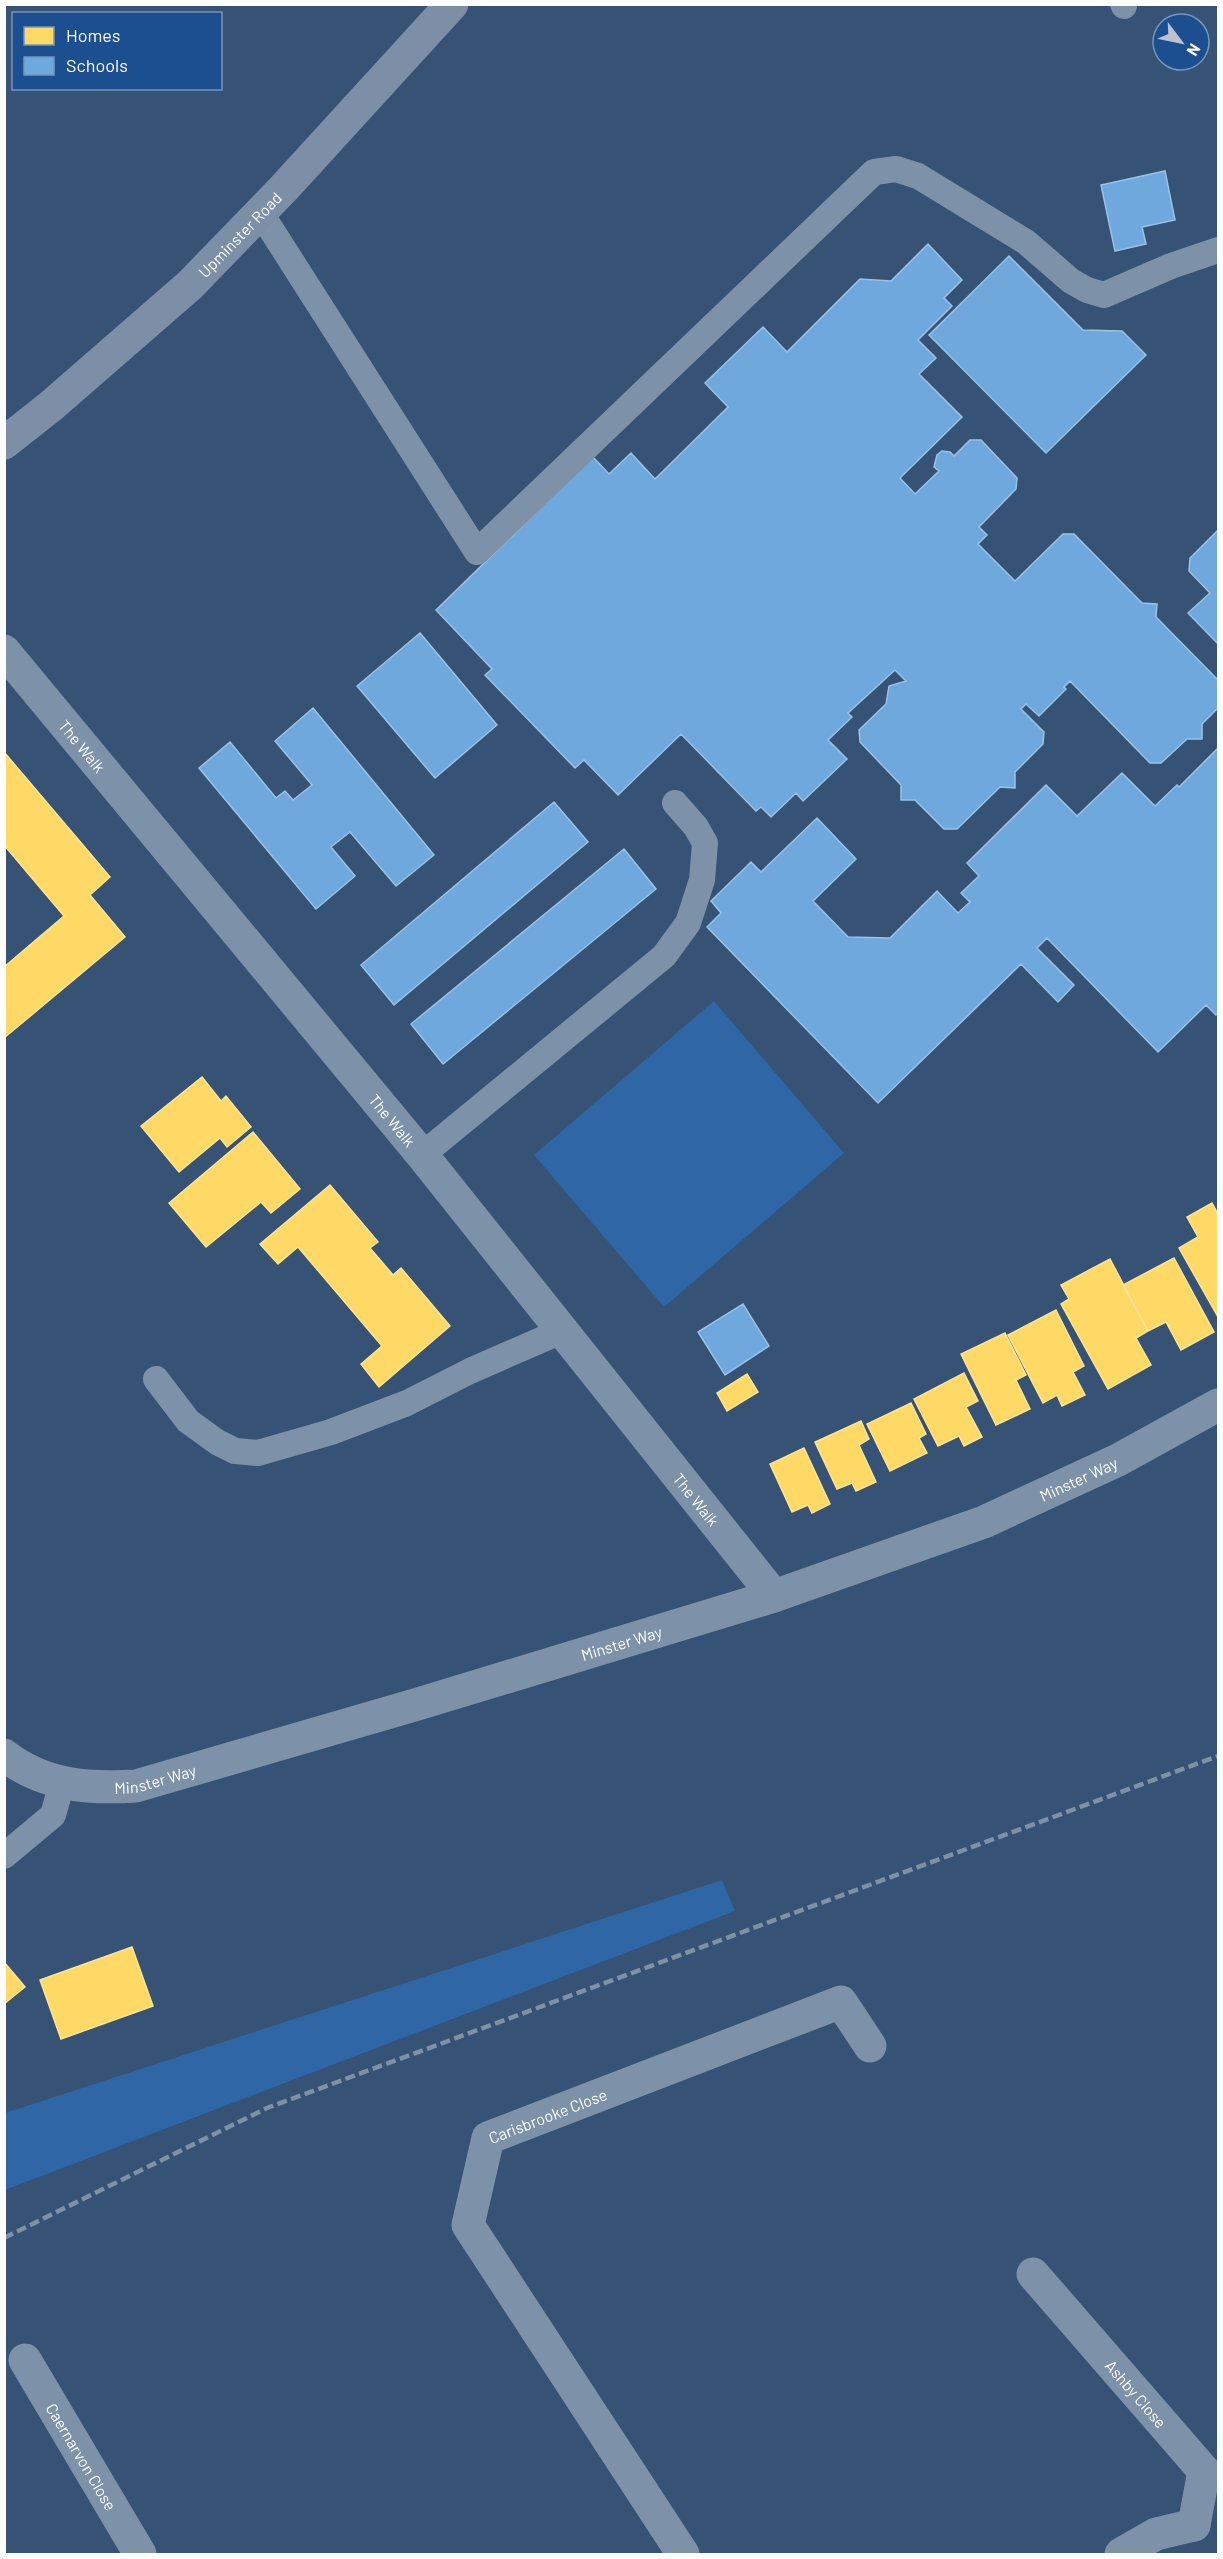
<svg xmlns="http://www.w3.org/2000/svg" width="1223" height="2559" viewBox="0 0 1223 2559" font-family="Barlow,sans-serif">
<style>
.green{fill:#2f66a5}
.homes{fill:#ffd966;stroke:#ffe494;stroke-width:1.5}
.schools{fill:#6fa8dc;stroke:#9ac2e6;stroke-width:1.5}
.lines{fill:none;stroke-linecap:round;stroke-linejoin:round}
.lane{stroke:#7d92a8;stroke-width:26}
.street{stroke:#7d92a8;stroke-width:33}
.primary{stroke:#7d8ea7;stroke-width:33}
.rail{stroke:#7e92a7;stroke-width:4.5;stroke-dasharray:10 4.5;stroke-linecap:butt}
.labels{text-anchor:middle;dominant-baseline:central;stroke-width:6;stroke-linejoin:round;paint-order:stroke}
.street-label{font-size:16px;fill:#fff;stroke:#1b4f8f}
</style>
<rect width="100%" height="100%" fill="#365274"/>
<path class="green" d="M714 1001 844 1153 664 1307 534 1155Z
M722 1880 735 1911 5 2190V2113Z"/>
<path class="homes" d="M4 752 110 877 90 895 125 937 4 1038V967L64 916 4 845Z
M202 1077 221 1101 226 1096 251 1127 227 1147 220 1138 179 1172 141 1126Z
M253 1132 300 1189 271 1213 261 1202 206 1247 169 1203Z
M330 1185 378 1242 370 1248 393 1275 401 1268 450 1326 379 1387 361 1364 382 1346 298 1247 278 1264 260 1244Z
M1212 1203 1218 1214V1317L1179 1248 1198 1237 1187 1217Z
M1174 1258 1214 1332 1181 1350 1166 1322 1148 1331 1123 1285Z
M1110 1259 1148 1331 1136 1338 1151 1365 1108 1389 1061 1304 1069 1299 1061 1285Z
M1056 1310 1084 1366 1073 1372 1085 1395 1062 1406 1057 1395 1043 1403 1008 1335Z
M1005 1333 1026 1375 1016 1380 1030 1409 996 1425 961 1354Z
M964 1373 978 1401 966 1407 982 1437 964 1446 959 1436 938 1446 914 1399Z
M747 1374 758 1392 727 1411 717 1393Z
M911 1403 926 1434 919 1438 927 1453 890 1471 867 1424Z
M861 1421 869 1439 859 1445 876 1482 856 1491 852 1483 837 1489 815 1442Z
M804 1448 830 1504 812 1513 808 1505 792 1512 770 1464Z
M132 1947 153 2006 61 2039 40 1980Z
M4 1962 25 1987 4 2004Z"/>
<path class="schools" d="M1165 171 1175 220 1142 227 1146 244 1115 251 1101 185Z
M928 244 962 280 944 298 952 306 918 340 936 358 919 374 962 417 900 478 915 494 939 471 934 467 937 455 942 451 950 452 954 456 970 440H981L1017 478 1016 489 979 527 987 535 978 544 1015 581 1063 534H1074L1142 603 1157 604 1156 617 1218 680V708L1202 724V739H1187L1161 763H1150L1070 681 1064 687 1066 689 1039 716 1026 704 1021 709 1044 732 1043 744 1015 772V788L1000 787 957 829H944L915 800H901V785L860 742 859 730 886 704 889 686 906 681 895 670 848 713 852 717 828 740 847 759 803 801 796 793 771 817 761 807 756 811 681 734 618 795 584 760 575 768 485 675 492 669 436 610 593 457 609 474 631 453 655 479 728 407 705 383 763 327 787 352 860 279 891 281Z
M1009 256 1083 330 1122 331 1146 355 1046 453 929 335Z
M1218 530V644L1188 613 1210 593 1189 571 1190 558Z
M420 633 497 725 435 778 357 686Z
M313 708 434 855 396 886 350 832 331 847 355 876 316 909 199 768 230 742 276 798 285 791 293 800 312 785 275 741Z
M1218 748V1013L1216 1015 1206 1005 1158 1052 1047 938 1037 948 1074 985 1058 1002 1021 964 878 1103 707 927 721 913 711 901 751 862 761 872 817 818 856 859 813 901 848 937 890 938 937 891 958 913 970 902 961 893 979 876 967 863 1046 785 1077 816 1122 773 1155 806 1177 785 1179 787Z
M554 802 588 842 394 1005 361 965Z
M624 849 656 889 443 1064 411 1024Z
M743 1304 769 1346 725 1375 698 1332Z"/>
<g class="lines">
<path class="lane" d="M1123 4 1124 6
M260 212 477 552 874 172 896 169 918 176 1026 242 1071 281 1087 290 1104 295 1171 266 1218 250
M422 1155 664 956 688 923 702 880 705 843 696 827 675 803
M156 1379 188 1421 217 1442 235 1451 258 1453 331 1432 407 1403 470 1371 564 1330
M4 1856 53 1815 62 1783"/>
<g class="street">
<path id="s1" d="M4 651 422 1155 774 1596"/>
<path id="s2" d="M4 1755C44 1786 88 1789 136 1786L418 1704 774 1596 984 1522 1118 1460 1218 1405"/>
<path id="s3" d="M1033 2274 1204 2471 1194 2525"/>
<path id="s4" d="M25 2360 140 2554"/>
<path id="s5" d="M683 2554 468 2225 488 2138 841 2002 870 2046"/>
<path d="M1121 2554 1156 2534 1194 2525"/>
</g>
<path class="primary" id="s6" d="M4 443 51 406 190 285 284 188 452 4"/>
<path class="rail" d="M4 2238 267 2108 1218 1756"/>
</g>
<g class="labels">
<g class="street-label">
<text stroke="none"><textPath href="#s6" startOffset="315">Upminster Road</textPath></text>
<text stroke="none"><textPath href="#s1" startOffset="123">The Walk</textPath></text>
<text stroke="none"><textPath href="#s1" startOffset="609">The Walk</textPath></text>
<text stroke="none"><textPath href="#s2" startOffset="1131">Minster Way</textPath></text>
<text stroke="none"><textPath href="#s1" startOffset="1095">The Walk</textPath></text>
<text stroke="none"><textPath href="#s2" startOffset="645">Minster Way</textPath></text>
<text stroke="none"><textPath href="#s2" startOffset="159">Minster Way</textPath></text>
<text stroke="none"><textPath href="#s5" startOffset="546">Carisbrooke Close</textPath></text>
<text stroke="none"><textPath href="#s3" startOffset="158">Ashby Close</textPath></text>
<text stroke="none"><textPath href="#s4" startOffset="112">Caernarvon Close</textPath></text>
</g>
</g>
<rect width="1223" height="2559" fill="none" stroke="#ffffff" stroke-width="12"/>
<rect x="12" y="12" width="210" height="78" fill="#1b4f8f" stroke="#7695bc" stroke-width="1.5"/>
<rect x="24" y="27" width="30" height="18" fill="#ffd966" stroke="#7695bc" stroke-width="1.5"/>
<text x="66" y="42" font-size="18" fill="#ffffff">Homes</text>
<rect x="24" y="57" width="30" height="18" fill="#6fa8dc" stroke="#7695bc" stroke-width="1.5"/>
<text x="66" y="72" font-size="18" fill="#ffffff">Schools</text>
<g transform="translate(1181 42) rotate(122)"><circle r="28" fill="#1b4f8f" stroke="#7695bc" stroke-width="1.5"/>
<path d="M0-4.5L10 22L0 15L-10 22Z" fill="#b9c2ce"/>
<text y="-9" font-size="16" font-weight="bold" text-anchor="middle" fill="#ffffff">N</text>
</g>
</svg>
